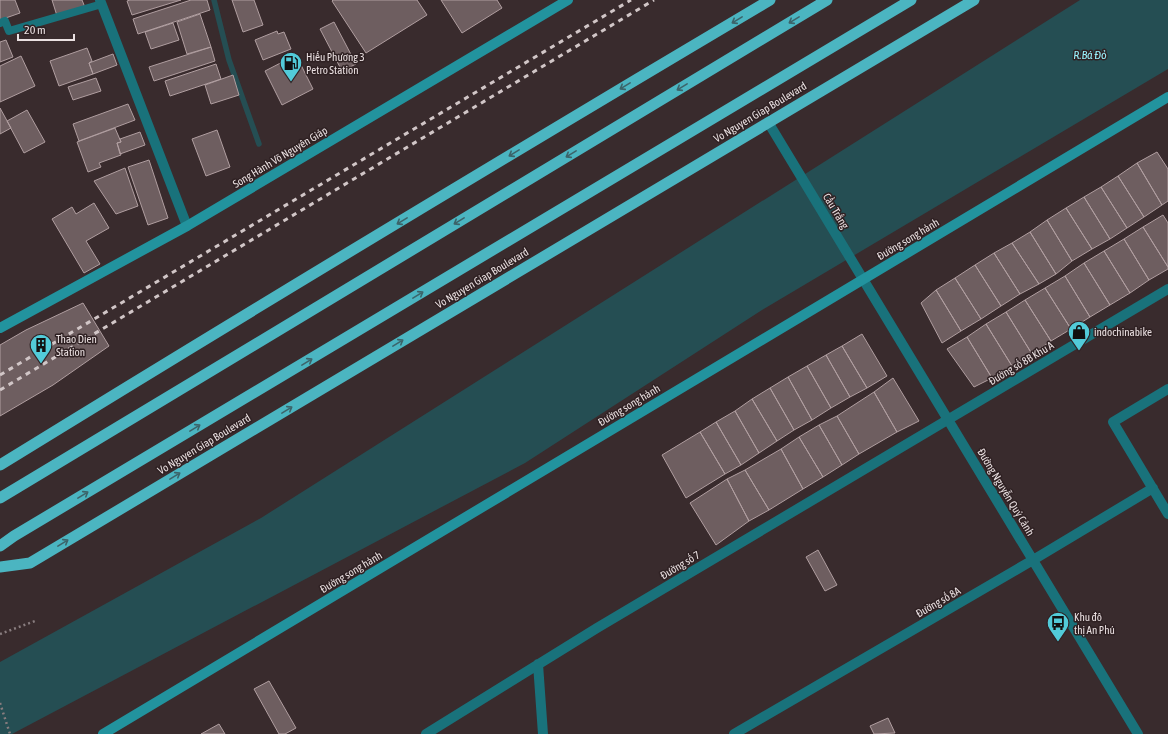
<svg xmlns="http://www.w3.org/2000/svg" width="1168" height="734" viewBox="0 0 1168 734" font-family="'Asap Condensed',sans-serif">
<style>
.water{fill:#254e53}
.lines{fill:none;stroke-linecap:round;stroke-linejoin:round}
.stream{stroke:#254e53;stroke-width:5.5}
.building{fill:#6e5e60;stroke:#b09ea0}
.path{stroke:#897d7f;stroke-width:2.5;stroke-dasharray:2 3;stroke-linecap:butt}
.service{stroke:#19727b;stroke-width:8}
.minor{stroke:#19727b;stroke-width:10}
.secondary{stroke:#22939e;stroke-width:10}
.trunk{stroke:#4bb5c1;stroke-width:11}
.rail{stroke:#d1c6c7;stroke-width:3;stroke-dasharray:5 5;stroke-linecap:butt}
.oneway{stroke:#3c646a}
.labels{text-anchor:middle;dominant-baseline:central;stroke-width:3;stroke-linejoin:round;paint-order:stroke}
.poi-label{font-size:11px;fill:#ebe1e2;stroke:#2f2123;text-anchor:start}
.street-label{font-size:11px;fill:#ebe1e2;stroke:#2f2123}
.water-label{font-size:12px;font-style:italic;fill:#96f0fb;stroke:#2f2123}
</style>
<rect width="100%" height="100%" fill="#392b2d"/>
<path class="water" d="M1080 0H1168V69L762 310 525 463 12 734H0V662L261 518Z"/>
<g class="lines">
<path class="stream" d="M214 0 229 60 259 144"/>
</g>
<path class="building" d="M0 0H15L20 13 0 20Z
M52 0H82L86 10 58 19Z
M130 0H181L132 15 127 1Z
M191 0H207L210 10 138 34 133 19Z
M232 0H254L263 25 243 32Z
M333 0H417L427 15 366 53 332 1Z
M441 0H497L502 8 462 33Z
M200 14 211 47 187 54 177 22Z
M334 22 356 64 342 71 320 29Z
M173 23 179 40 151 49 145 32Z
M277 31 278 34 284 32 291 49 263 60 255 40Z
M6 40 13 57 0 62V42Z
M211 47 215 61 154 81 149 67Z
M87 48 92 61 89 63 93 74 59 86 50 61Z
M113 54 117 65 93 74 89 63Z
M296 55 313 89 282 105 265 71Z
M21 56 35 86 0 102V66Z
M216 64 221 79 170 96 165 81Z
M233 75 239 95 211 104 205 85Z
M96 78 101 91 73 100 68 87Z
M128 104 135 120 79 141 73 124Z
M0 108 11 128 0 134Z
M27 110 45 142 24 153 7 121Z
M115 128 121 142 117 143 121 155 99 163 101 167 88 172 77 142Z
M217 130 230 167 206 176 192 139Z
M140 132 145 145 120 154 117 143 121 142 120 139Z
M1157 152 1168 169V201L1162 205 1137 163Z
M149 160 168 218 148 225 128 167Z
M1137 163 1162 205 1144 217 1118 176Z
M125 168 138 206 116 214 94 181Z
M1118 176 1144 217 1127 228 1101 187Z
M1101 187 1127 228 1110 239 1084 197Z
M1084 197 1110 239 1092 249 1066 208Z
M94 203 109 228 86 241 100 264 84 273 52 219 72 207 76 214Z
M1066 208 1092 249 1072 261 1047 220Z
M1163 215 1168 223V267L1143 227Z
M1047 220 1072 261 1056 274 1030 232Z
M1143 227 1168 267V269L1149 280 1124 239Z
M1030 232 1056 274 1039 284 1012 243Z
M1124 239 1149 280 1130 293 1104 251Z
M1012 243 1039 284 1020 294 994 253Z
M1104 251 1130 293 1110 305 1084 263Z
M994 253 1020 294 1001 306 975 265Z
M1084 263 1110 305 1090 317 1065 276Z
M975 265 1001 306 981 319 955 278Z
M1065 276 1090 317 1071 329 1045 288Z
M955 278 981 319 961 331 936 290Z
M1045 288 1071 329 1051 341 1025 300Z
M936 290 961 331 942 343 921 303Z
M1025 300 1051 341 1032 354 1006 312Z
M83 303 109 346 53 385 0 416V345L26 330Z
M1006 312 1032 354 1012 366 986 324Z
M986 324 1012 366 992 378 967 337Z
M862 334 887 376 867 388 842 346Z
M967 337 992 378 974 387 947 349Z
M842 346 867 388 850 397 826 355Z
M826 355 850 397 831 408 807 366Z
M807 366 831 408 812 420 788 377Z
M788 377 812 420 794 430 770 388Z
M893 378 919 421 897 432 874 392Z
M770 388 794 430 777 441 752 399Z
M874 392 897 432 859 454 837 416Z
M752 399 777 441 759 453 735 411Z
M735 411 759 453 741 465 716 422Z
M837 416 859 454 842 465 819 425Z
M716 422 741 465 725 474 700 432Z
M819 425 842 465 823 477 799 437Z
M700 432 725 474 686 498 662 455Z
M799 437 823 477 803 489 781 449Z
M781 449 803 489 769 510 745 470Z
M745 470 769 510 749 521 727 479Z
M727 479 749 521 716 545 690 503Z
M818 550 837 585 825 591 806 557Z
M269 681 296 728 285 734H279L254 689Z
M888 718 895 733 874 734 870 726Z
M219 724 225 734H201Z"/>
<g class="lines">
<path class="path" d="M0 634 35 621
M0 703 10 734"/>
<path class="service" d="M0 23 5 21 9 31 102 4"/>
<path class="minor" d="M100 0 187 226
M768 122 1138 734
M1168 389 1113 422 1168 514
M538 664 543 734
M426 734 597 628 1168 289
M734 734 1033 560 1153 488"/>
<path class="secondary" d="M0 328 187 226 568 0
M103 734 1168 97"/>
<path class="trunk" d="M0 465C255 308 512 153 770 0
M0 498 827 0
M0 546 14 536 911 0
M0 567 30 563 974 0"/>
<path class="rail" d="M0 375 631 0
M0 390 654 0"/>
</g>
<defs><path id="oneway-shaft" d="M-6 0H5M1.5-3L5.5 0L1.5 3" fill="none" stroke-width="1.6" stroke-linecap="round" stroke-linejoin="round"/></defs>
<g class="oneway">
<use href="#oneway-shaft" transform="translate(737 20) rotate(149)"/>
<use href="#oneway-shaft" transform="translate(794 20) rotate(149)"/>
<use href="#oneway-shaft" transform="translate(625 86) rotate(149)"/>
<use href="#oneway-shaft" transform="translate(682 87) rotate(149)"/>
<use href="#oneway-shaft" transform="translate(514 153) rotate(149)"/>
<use href="#oneway-shaft" transform="translate(571 154) rotate(149)"/>
<use href="#oneway-shaft" transform="translate(402 221) rotate(149)"/>
<use href="#oneway-shaft" transform="translate(459 221) rotate(149)"/>
<use href="#oneway-shaft" transform="translate(418 295) rotate(-31)"/>
<use href="#oneway-shaft" transform="translate(398 343) rotate(-31)"/>
<use href="#oneway-shaft" transform="translate(307 362) rotate(-31)"/>
<use href="#oneway-shaft" transform="translate(287 410) rotate(-31)"/>
<use href="#oneway-shaft" transform="translate(195 428) rotate(-31)"/>
<use href="#oneway-shaft" transform="translate(175 476) rotate(-31)"/>
<use href="#oneway-shaft" transform="translate(83 495) rotate(-31)"/>
<use href="#oneway-shaft" transform="translate(63 543) rotate(-31)"/>
</g>
<defs>
<g id="fuel-pin" transform="scale(1.15)"><path d="M0 17L-7.5 6A9.5 9.5 0 1 1 7.5 6Z" fill="#52cbd9" stroke="#2f2123"/><path d="M-5.5-6h7V0h2V4h1.3V-2.5L3-4.5l.8-.8L6-3V5H2.5V1h-1V6h-7ZM-4.2-4.7v3.2H.2V-4.7Z" fill="#111"/></g>
<g id="shop-pin" transform="scale(1.15)"><path d="M0 17L-7.5 6A9.5 9.5 0 1 1 7.5 6Z" fill="#52cbd9" stroke="#2f2123"/><path d="M-5-2.5h2.3a2.7 3.5 0 0 1 5.4 0H5L5.5 6h-11ZM-1.5-2.5h3a1.5 2.3 0 0 0-3 0Z" fill="#111"/></g>
<g id="building-pin" transform="scale(1.15)"><path d="M0 17L-7.5 6A9.5 9.5 0 1 1 7.5 6Z" fill="#52cbd9" stroke="#2f2123"/><path d="M-4-6H4V6H1V3H-1V6H-4ZM-2.5-4.3h1.7v1.8h-1.7ZM.8-4.3h1.7v1.8H.8ZM-2.5-1h1.7V.8h-1.7ZM.8-1h1.7V.8H.8Z" fill="#111"/></g>
<g id="bus-pin" transform="scale(1.15)"><path d="M0 17L-7.5 6A9.5 9.5 0 1 1 7.5 6Z" fill="#52cbd9" stroke="#2f2123"/><path d="M-5-6H5V4H4V6H2V4H-2V6H-4V4H-5ZM-3.5-4V0h7V-4ZM-3.5 1.2v1.5H-2V1.2ZM2 1.2v1.5H3.5V1.2Z" fill="#111"/></g>
</defs>
<g fill-rule="evenodd">
<use href="#fuel-pin" x="291" y="63"/>
<use href="#shop-pin" x="1079" y="332"/>
<use href="#building-pin" x="41" y="345"/>
<use href="#bus-pin" x="1058" y="623"/>
</g>
<g class="labels">
<g class="poi-label">
<text x="306" y="57">Hiếu Phương 3<tspan x="306" dy="13">Petro Station</tspan></text>
<text x="1094" y="332">indochinabike</text>
<text x="56" y="339">Thao Dien<tspan x="56" dy="13">Station</tspan></text>
<text x="1074" y="617">Khu đô<tspan x="1074" dy="13">thị An Phú</tspan></text>
</g>
<g class="street-label">
<text transform="translate(760 112) rotate(-31)">Vo Nguyen Giap Boulevard</text>
<text transform="translate(280 157) rotate(-31)">Song Hành Võ Nguyên Giáp</text>
<text transform="translate(836 211) rotate(59)">Cầu Trắng</text>
<text transform="translate(908 239) rotate(-31)">Đường song hành</text>
<text transform="translate(482 278) rotate(-31)">Vo Nguyen Giap Boulevard</text>
<text transform="translate(1021 363) rotate(-31)">Đường số 8B Khu A</text>
<text transform="translate(629 405) rotate(-31)">Đường song hành</text>
<text transform="translate(204 444) rotate(-31)">Vo Nguyen Giap Boulevard</text>
<text transform="translate(1006 492) rotate(59)">Đường Nguyễn Quý Cảnh</text>
<text transform="translate(680 565) rotate(-31)">Đường số 7</text>
<text transform="translate(351 572) rotate(-31)">Đường song hành</text>
<text transform="translate(938 602) rotate(-30)">Đường số 8A</text>
</g>
<g class="water-label">
<text x="1090" y="55">R.Bá Đỏ</text>
</g>
</g>
<path d="M18 34v6h56v-6" fill="none" stroke="#ebe1e2" stroke-width="2"/>
<text x="24" y="34" font-size="12" fill="#ebe1e2" stroke="#2f2123" stroke-width="3" paint-order="stroke">20 m</text>
</svg>
